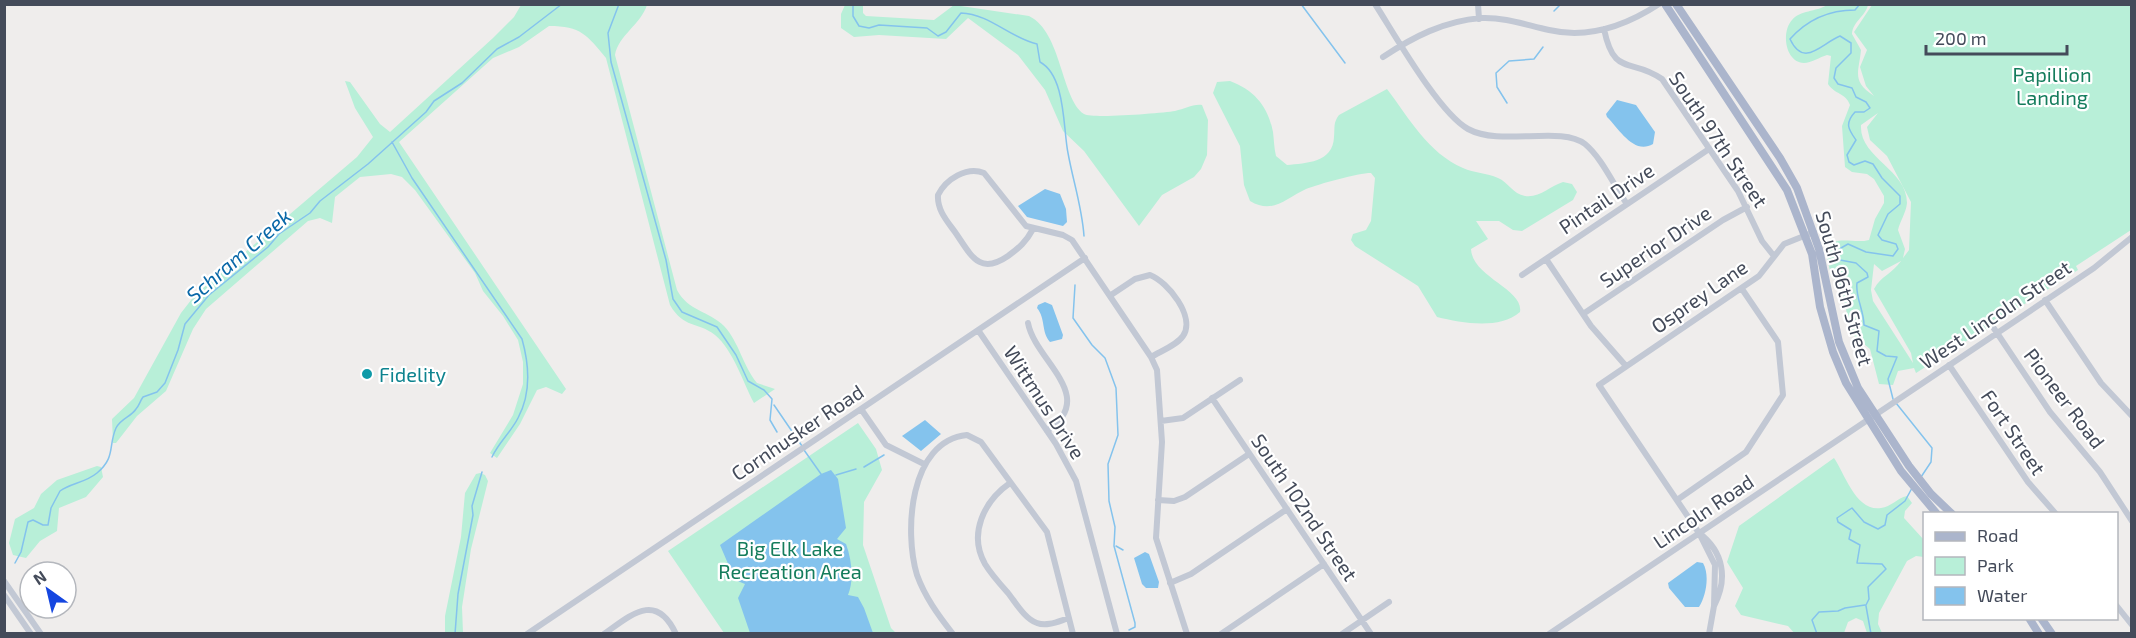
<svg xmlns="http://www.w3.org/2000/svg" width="2136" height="638" viewBox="0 0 2136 638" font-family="'Exo 2',sans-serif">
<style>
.green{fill:#b8efd8;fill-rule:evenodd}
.water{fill:#84c3ed}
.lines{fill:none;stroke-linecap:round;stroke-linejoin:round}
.stream{stroke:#84c3ed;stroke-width:1.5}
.minor{stroke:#c2c8d4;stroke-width:6}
.major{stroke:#abb5cc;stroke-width:8}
.culture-dot{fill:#0f9aa8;stroke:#fff;stroke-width:2}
.labels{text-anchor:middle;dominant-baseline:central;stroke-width:4.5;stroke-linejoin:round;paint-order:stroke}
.park-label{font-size:20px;fill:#147c5c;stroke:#fff}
.street-label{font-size:20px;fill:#444b5a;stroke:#fff}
.culture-label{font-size:20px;fill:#0d838f;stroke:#fff;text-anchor:start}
.water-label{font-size:21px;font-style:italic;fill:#0968a8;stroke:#fff}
</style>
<rect width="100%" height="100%" fill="#efedec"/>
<path class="green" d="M521 5H647C641 24 618 36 615 55L677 290C688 311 709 311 724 326 739 342 743 366 757 383L775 389 754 403C743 382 733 350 715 335 697 321 684 329 670 305L606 58C587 35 581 26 549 26L519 47 493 58 399 142 566 389 562 394 546 387 537 390 520 424 497 458 490 453 513 415 523 384V362L518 340 503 316 483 291 475 273 415 190 402 177 391 174 360 177 335 197 332 223 320 218 308 221 206 309 193 329 166 391 137 416 116 443H113L112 419 134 398 181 313 195 295 357 157 373 137 355 108 345 81 350 82 380 124 390 132 493 38 514 17Z
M845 5H863V13L866 16 934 20 954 5 1029 16C1062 32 1061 99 1084 114 1093 119 1162 113 1175 111 1185 109 1192 104 1202 105L1208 120 1207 155 1201 169 1194 177 1162 195 1139 226 1084 151 1063 131 1045 90 1018 55 968 18 946 39 879 35 854 37 841 28V14Z
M1827 5H1868C1865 17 1853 21 1852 34L1861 50C1859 72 1851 81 1874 96L1866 86 1860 67 1867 50 1854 32 1872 5H2131V230L2076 266 2078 270 1916 373 1914 368 1898 371 1893 385 1879 384 1870 349 1852 334 1840 285 1831 276 1825 247C1838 235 1854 244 1869 240L1875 219 1884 203V196L1874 179 1867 174 1852 172 1845 167 1842 126 1850 105C1846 93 1834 94 1828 84L1831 56 1827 55C1820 57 1811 63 1804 63 1785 62 1781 32 1792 20 1800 10 1816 12 1827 5ZM1878 113 1867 127 1870 140 1887 156 1911 202 1909 250 1903 258 1905 249 1898 230C1900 221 1906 213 1907 203 1907 169 1859 158 1861 125ZM1901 261C1893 273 1881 276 1874 289L1911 353 1913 363 1873 301 1871 290 1874 264 1882 271Z
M1230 81C1254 90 1268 106 1273 132 1274 140 1274 148 1276 156L1287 165C1306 163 1333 163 1334 137 1335 127 1333 123 1339 115L1387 89C1409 118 1428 153 1463 168 1474 173 1487 173 1498 178 1508 182 1513 194 1525 196 1540 198 1550 186 1563 182L1572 184 1577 192 1573 200 1522 231 1513 230 1499 221H1476L1488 239 1471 249C1472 277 1524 289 1520 312 1499 330 1462 323 1437 317L1418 286 1355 246 1351 240 1353 234 1366 230 1371 221 1375 178 1371 173C1358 173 1319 184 1306 189 1286 198 1273 215 1250 201L1244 185 1240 146 1213 93 1217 82Z
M858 423 876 449 882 470 864 502 863 545 891 628 896 633H724L668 551Z
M1834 458C1845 474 1856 512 1881 508 1891 507 1897 498 1907 496L1912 503 1905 511 1904 518 1924 540V557L1916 556 1907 561 1879 613 1878 624 1882 633H1867L1863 621 1856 618 1848 622 1844 633 1795 634 1788 626 1741 615 1735 606 1743 588 1727 562 1739 526Z
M97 466 101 467 103 477 86 497 59 508 57 531 40 541 26 558 13 555 9 543 15 519 34 508 41 494 57 480Z
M480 473 485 475 488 481 471 549 462 607 463 633H445V616L461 537 465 493 476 474Z"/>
<path class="water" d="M1617 100 1636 105 1655 132 1653 144C1634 155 1620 130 1607 117L1606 114Z
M1045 189 1060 194 1066 209 1067 222 1063 226 1027 217 1018 206Z
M1045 302 1052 305 1063 335 1062 339 1050 342C1041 332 1046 319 1037 308L1038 305Z
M925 420 941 434 921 451 902 436Z
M831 470 838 479 846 528 837 539 846 544C852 560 854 581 848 595L858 597 864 608 873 633H750L738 598 745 584 735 580 720 545 821 474Z
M1145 552 1149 554 1159 582 1158 588H1146L1142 584 1134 558Z
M1697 562 1703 563C1710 575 1706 596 1699 607H1685L1669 588 1668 583Z"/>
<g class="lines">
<path class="stream" d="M619 4 608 33 611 62 666 260 673 299 682 312 717 327 736 355 748 381 764 390 772 399 770 420 777 432
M853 4V16L859 26 869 28 879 25 927 28 938 36 946 32 961 13C990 14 1010 38 1037 44L1040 62C1066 76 1063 129 1068 153 1073 181 1082 207 1084 236
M1301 4 1345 63
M1860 4 1855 10C1830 10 1807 20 1790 39 1804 69 1822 43 1840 36L1851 43V53L1836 68 1834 78 1838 84 1852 88 1856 97 1866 102 1870 108 1864 112H1855C1844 124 1849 130 1856 140L1847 155 1849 162 1854 165 1865 161 1873 164 1882 178 1900 196V204L1888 214 1878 235 1882 240 1896 244 1898 249 1893 256 1866 252 1848 244 1841 248 1838 255 1840 260 1856 263 1867 273 1868 277 1857 283C1855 296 1864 311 1864 325L1879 331 1877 351 1886 356 1897 357 1888 379 1893 399
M1554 11 1561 4
M1507 103 1497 87 1496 73 1509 61 1534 59 1543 47
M392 142 412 178 522 339C529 364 531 394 518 418 511 432 499 442 492 457
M1075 285 1073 318 1092 345 1105 358 1116 388 1118 435 1108 464 1109 501 1115 527 1114 546 1135 623V627L1129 630
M1896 403 1932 448 1931 462 1921 477
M774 405 802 446
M804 450 821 474
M864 467 884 455
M836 475 856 469
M1116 546 1123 550
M15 563 21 552 28 522 33 520 43 525H48L51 508 60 491C71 483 85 483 97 473 116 457 108 446 116 428 121 418 131 417 136 409 139 406 140 401 143 397L157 392 165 383 178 350 185 324 209 295 268 247 279 234 310 213 320 201 368 164 426 112 434 101 462 83 497 49 519 37 562 4
M1866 605 1869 599 1868 587 1886 569 1882 564 1857 563 1860 545 1849 539 1851 530 1838 522 1837 518 1852 508 1864 522 1878 529 1885 525 1887 515 1905 501 1912 488
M1866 606 1871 634
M455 634 458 594 473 515 472 506 482 472
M1817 634 1812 620 1819 612 1838 611 1845 608 1865 605"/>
<path class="minor" d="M1375 4C1395 35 1439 113 1468 129 1501 147 1561 125 1585 144 1602 158 1614 186 1627 204
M1478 4 1479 19
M1604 29C1614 78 1631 57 1662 79L1738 191 1762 241 1774 256
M1383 57C1413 37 1444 21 1481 18 1505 17 1526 25 1549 30 1588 39 1627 25 1659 4
M1033 229C1026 242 1019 248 1008 256 979 276 971 255 955 232 947 221 937 210 938 195 946 179 967 166 984 173L1026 226 1063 235 1072 240 1151 357 1157 370 1162 442 1156 538 1187 634
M1546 259 1591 326 1626 366
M1522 275 1709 149
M1111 295 1135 279 1150 275C1168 282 1196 317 1183 336 1177 345 1161 351 1151 357
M2045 300 2101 383 2132 416
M1583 314 1723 220 1747 207
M1028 323C1035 361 1099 396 1047 431
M1991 324 2050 412 2100 472 2132 521
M978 330 1056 444 1076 481 1117 634
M1949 365 2028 482 2056 514
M1212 398 1371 634
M861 409 886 445 924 464
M1161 421 1183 418 1240 380
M1010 483C984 501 968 534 985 564 991 574 1000 584 1008 593 1016 603 1025 619 1037 623 1047 627 1059 621 1069 618
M1158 500 1174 501 1185 497 1249 454
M1677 500 1746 452 1783 395 1778 342 1742 289
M1699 533C1724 552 1728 579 1714 606L1715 565 1699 533 1599 385 1759 276 1784 244 1814 232
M4 581 41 634
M1170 583 1191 574 1287 509
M4 595 31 634
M2116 605 2132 625
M527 634 1085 258
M604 634C631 615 656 591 676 634
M953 634C938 615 925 597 917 575 904 532 909 441 967 435L981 442 1047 532 1073 634
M1221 634 1324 564
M1342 634 1389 602
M1549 634 2094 268 2132 237
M1709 634 1714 606"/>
<path class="major" d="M1665 4 1787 190 1812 254 1820 307 1833 352 1846 383 1901 471 1937 514
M1676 4 1780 158 1797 188 1819 249 1839 342 1858 388 1909 466 1931 494 1952 514
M2029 618 2039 634
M2041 618 2052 634"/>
</g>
<circle class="culture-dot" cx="367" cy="374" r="6"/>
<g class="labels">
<g class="park-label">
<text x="2052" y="74">Papillion<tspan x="2052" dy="23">Landing</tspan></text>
<text x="790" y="548">Big Elk Lake<tspan x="790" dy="23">Recreation Area</tspan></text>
</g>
<g class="street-label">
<text transform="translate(1719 139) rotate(56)">South 97th Street</text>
<text transform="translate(1606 198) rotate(-34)">Pintail Drive</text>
<text transform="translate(1655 246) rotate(-34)">Superior Drive</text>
<text transform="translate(1845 288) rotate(74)">South 96th Street</text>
<text transform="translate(1699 296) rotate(-35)">Osprey Lane</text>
<text transform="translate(1995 314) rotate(-34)">West Lincoln Street</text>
<text transform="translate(2065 398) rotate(53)">Pioneer Road</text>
<text transform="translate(1045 402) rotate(57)">Wittmus Drive</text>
<text transform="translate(797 432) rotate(-34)">Cornhusker Road</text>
<text transform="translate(2014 432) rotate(56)">Fort Street</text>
<text transform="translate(1305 507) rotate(56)">South 102nd Street</text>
<text transform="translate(1703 511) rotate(-34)">Lincoln Road</text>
</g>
<g class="culture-label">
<text x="379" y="374">Fidelity</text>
</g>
<g class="water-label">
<text transform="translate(238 255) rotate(-41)">Schram Creek</text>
</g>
</g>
<rect width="2136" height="638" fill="none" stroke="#444b5a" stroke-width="12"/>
<rect x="1923" y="512" width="195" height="108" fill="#ffffff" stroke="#b4b7bd" stroke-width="1.5"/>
<rect x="1935" y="532" width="30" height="9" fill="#abb5cc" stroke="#b4b7bd" stroke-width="1.5"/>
<text x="1977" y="542" font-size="18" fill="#444b5a">Road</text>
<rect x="1935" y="557" width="30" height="18" fill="#b8efd8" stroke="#b4b7bd" stroke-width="1.5"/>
<text x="1977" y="572" font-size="18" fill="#444b5a">Park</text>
<rect x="1935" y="587" width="30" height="18" fill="#84c3ed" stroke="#b4b7bd" stroke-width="1.5"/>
<text x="1977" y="602" font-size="18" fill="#444b5a">Water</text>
<g transform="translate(48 590) rotate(326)"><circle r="28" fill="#ffffff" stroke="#b4b7bd" stroke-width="1.5"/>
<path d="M0-4.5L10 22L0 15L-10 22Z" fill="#1546e0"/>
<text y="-9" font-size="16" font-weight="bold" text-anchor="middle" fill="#444b5a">N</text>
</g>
<path d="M1926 45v9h141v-9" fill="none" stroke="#444b5a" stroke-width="3"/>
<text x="1935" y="45" font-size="18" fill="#444b5a" stroke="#ffffff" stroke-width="4.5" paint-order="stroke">200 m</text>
</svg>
